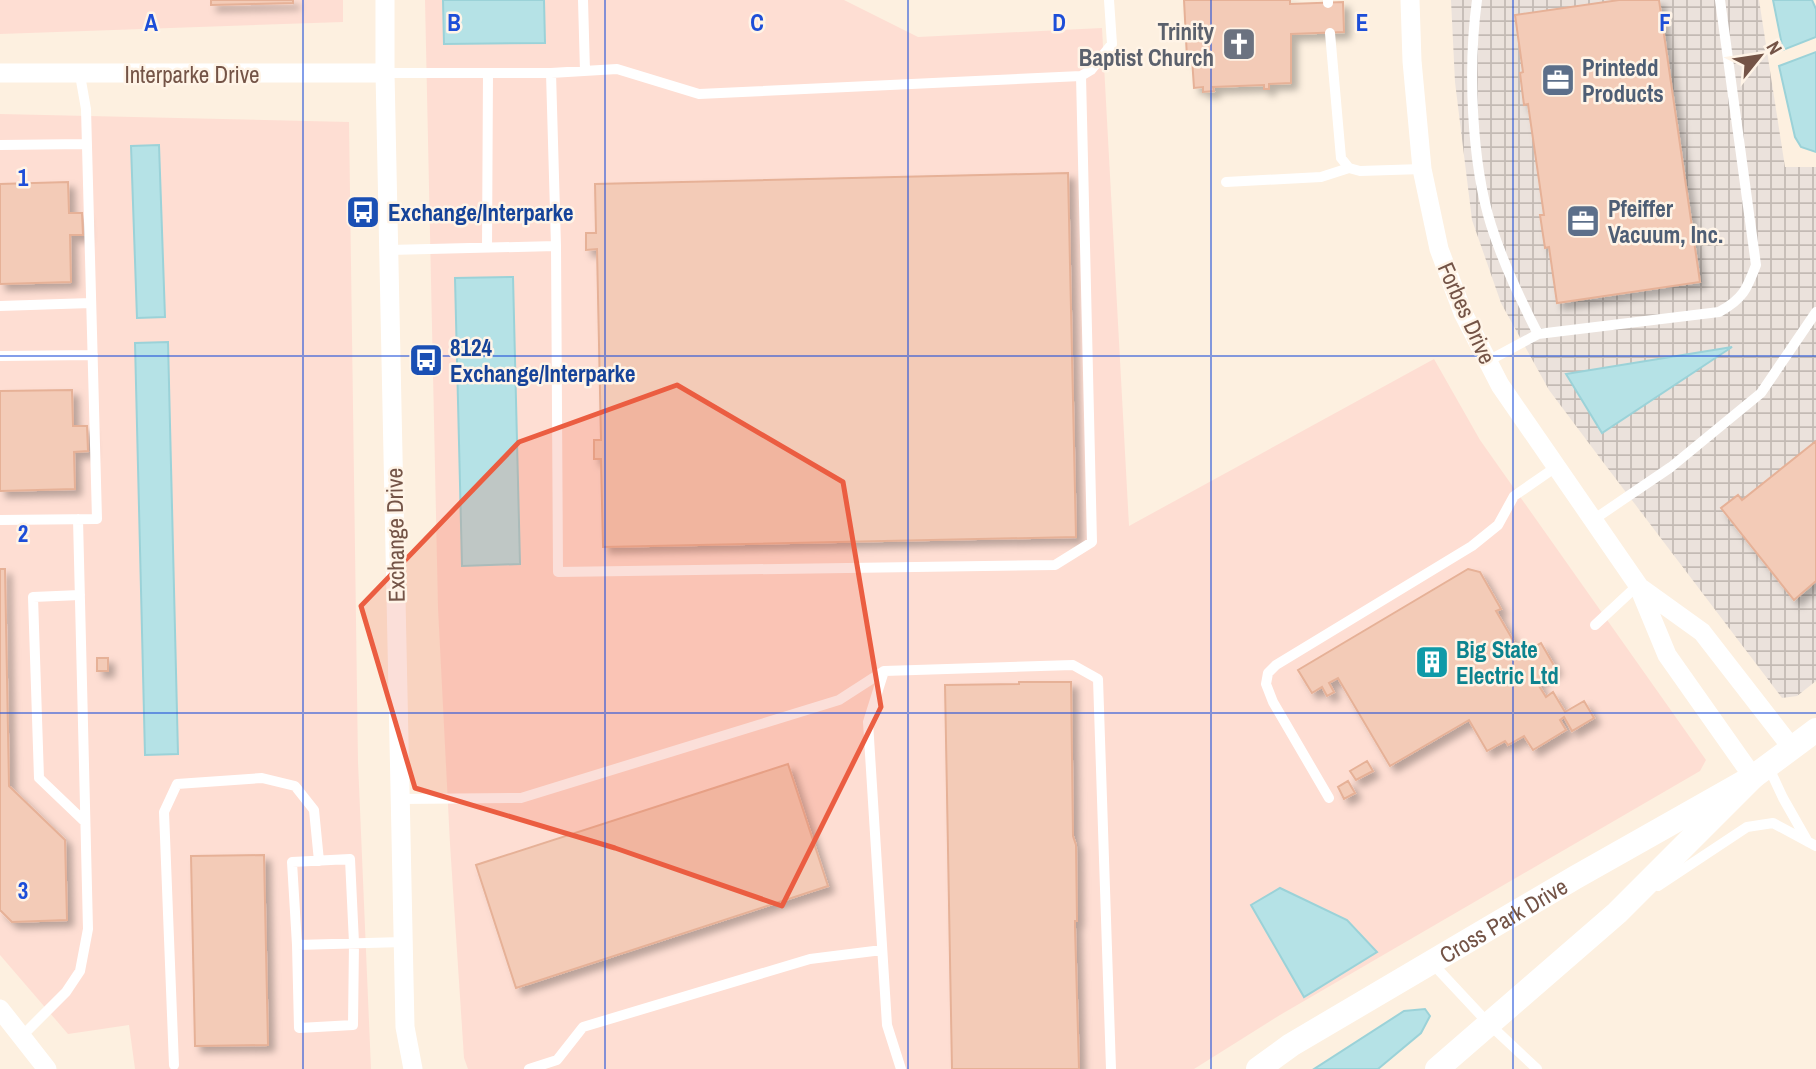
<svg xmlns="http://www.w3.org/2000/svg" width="1816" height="1069" viewBox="0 0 1816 1069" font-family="'Archivo Narrow',sans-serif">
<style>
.commercial{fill:#feded3}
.industrial{fill:url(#industrial-grid)}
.water{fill:#b5e2e6;stroke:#9bd2d8;stroke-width:2}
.building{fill:#f3cbb7;stroke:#e6b197;stroke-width:2;filter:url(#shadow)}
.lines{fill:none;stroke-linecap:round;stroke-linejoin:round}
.service{stroke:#fff;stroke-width:10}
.minor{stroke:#fff;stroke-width:19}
.tertiary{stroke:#fff;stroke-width:24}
.marked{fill:#eb5d41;fill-opacity:0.2;stroke:#eb5d41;stroke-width:5;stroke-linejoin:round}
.grid{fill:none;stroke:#1d4ed8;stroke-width:2;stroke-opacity:0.55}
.labels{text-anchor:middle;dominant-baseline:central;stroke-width:5;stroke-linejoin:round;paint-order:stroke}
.worship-label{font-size:23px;font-weight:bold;fill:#5b616d;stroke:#fff4e7;text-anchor:end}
.service-label{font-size:23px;font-weight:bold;fill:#4e5e75;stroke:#fff4e7;text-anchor:start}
.street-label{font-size:23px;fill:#745447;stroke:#fff4e7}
.transit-label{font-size:23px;font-weight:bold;fill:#164399;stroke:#fff4e7;text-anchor:start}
.culture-label{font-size:23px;font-weight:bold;fill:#0d838f;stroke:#fff4e7;text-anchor:start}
.grid-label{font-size:23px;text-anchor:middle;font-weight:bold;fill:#1d4ed8;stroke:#fff4e7;stroke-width:5;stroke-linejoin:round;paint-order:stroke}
</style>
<defs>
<pattern id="industrial-grid" width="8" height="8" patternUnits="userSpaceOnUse" patternTransform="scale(1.75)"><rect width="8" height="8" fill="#ebe2dc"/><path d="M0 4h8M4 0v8" fill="none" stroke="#c3bab4"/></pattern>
<filter id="shadow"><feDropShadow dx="6" dy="6" stdDeviation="3.5" flood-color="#0004"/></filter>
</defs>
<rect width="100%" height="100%" fill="#fdf0e0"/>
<path class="commercial" d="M0 0H343V22L0 34Z
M425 0H844L918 37 1102 28 1129 526 1434 359 1480 440 1706 760 1700 771 1280 1015 1194 1069H468L464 1058 450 844 438 608Z
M0 114 349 122 358 762 371 1069H135L129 1025 68 1034 0 955Z"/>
<path class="industrial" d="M1451 0H1759L1785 167H1816V681L1797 696 1782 698 1600 458 1549 390 1501 303 1472 220 1455 82Z"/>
<path class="water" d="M443 0H544L545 43 444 44Z
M1773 0H1812L1816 9V37L1783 50Z
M1816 52V152L1801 147 1795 137 1779 66Z
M159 145 165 317 137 318 131 146Z
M513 277 520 564 462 566 455 278Z
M168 342 178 754 145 755 135 343Z
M1732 347 1602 433 1566 374Z
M1280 888 1347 920 1377 952 1304 997 1251 905Z
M1425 1009 1430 1016 1421 1033 1378 1069H1314L1404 1011Z"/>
<path class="building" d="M211 0H293V3L211 5Z
M1184 0H1290V4L1343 2 1344 32 1291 34V83L1269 84V89H1264V85L1213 87 1214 91 1203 92V87L1194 88 1192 58H1187Z
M1619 0H1659L1700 282 1557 303 1549 247 1545 248 1540 215H1544L1528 104 1524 105 1520 73 1523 72 1515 15Z
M1068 173 1076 537 603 547 601 459H594V440H601L597 249 586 250V233H596L595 184Z
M68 182 69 213H82L83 235H70L71 282 0 284V184Z
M72 390 73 426H87L88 451 74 452 75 489 0 491V391Z
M1816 441V581L1794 600 1721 508 1738 495 1742 500Z
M0 569H5L9 786 65 840 67 920 12 922 0 910Z
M1468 569 1480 572 1501 609 1496 611 1521 654 1541 643 1556 669 1536 681 1546 697 1553 692 1565 712 1584 701 1594 718 1572 731 1564 717 1560 720 1566 730 1533 750 1524 736 1508 745 1505 741 1487 751 1469 720 1390 766 1338 678 1329 683 1334 692 1327 696 1322 687 1312 693 1298 670Z
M97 658H108V671H97Z
M1019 682H1071L1073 836 1076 845 1077 921H1075V927L1079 1069H952L945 685 1019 684Z
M1367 761 1373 771 1356 780 1350 771Z
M788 764 828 886 516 988 476 865Z
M1348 781 1355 793 1344 799 1338 787Z
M264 855 268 1045 195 1046 191 856Z"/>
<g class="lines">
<path class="service" d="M583 0 585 71
M1328 0V3
M1477 0C1468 66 1471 161 1491 225 1503 263 1520 299 1538 334
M1330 33 1341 158 1349 168 1360 171 1422 169
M385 73H551L617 69 699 94 1081 76 1092 542 1055 565 558 572 556 246 389 250
M551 73 556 246
M1081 76 1091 70 1112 44 1109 0
M0 145 87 144
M1226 182 1321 177 1349 168
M487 248 488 73
M0 306 91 303
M0 356 93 355
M1488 361 1538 334 1719 312C1743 299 1747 289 1756 265L1720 0
M0 520 97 519 86 109 80 75
M1593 520 1671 467 1761 393 1816 312
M80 595 33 597 39 778 85 822
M1595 625 1638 585
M884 671 868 722 887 1025 901 1069
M1768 766 1783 798 1808 842
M1329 798 1273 702 1266 684 1268 673 1276 665 1472 546 1498 525 1514 496 1556 467
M400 799 521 798 839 700 884 671 1073 665 1098 679 1111 1069
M1658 886 1747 827 1773 823 1816 846
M297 945 299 1028 353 1025 354 943 350 859 292 862 297 945 403 942
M1432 963 1489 1024 1537 1069
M23 1035 66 992 80 971 88 929 78 519
M174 1065 164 812 177 784 262 778 295 786 314 810 319 861
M529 1069 557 1060 583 1027 810 959 882 950"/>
<path class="minor" d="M385 0V73L405 1027 413 1069
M1410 0 1412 61 1422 169 1439 249 1463 313 1500 385 1638 585 1667 655 1753 777
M0 73H385
M1638 586 1702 632 1792 748
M0 1009 47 1069"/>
<g class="tertiary">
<path id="s1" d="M1258 1069 1291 1045 1576 877 1753 777"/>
<path d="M1437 1069 1617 913 1753 777 1816 730"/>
</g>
</g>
<path class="marked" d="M677 385 843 482 881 707 782 906 615 848 415 788 361 606 519 442Z"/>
<path class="grid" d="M303 0V1069M605 0V1069M908 0V1069M1211 0V1069M1513 0V1069M0 356H1816M0 713H1816"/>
<defs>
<g id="church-square" transform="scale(1.75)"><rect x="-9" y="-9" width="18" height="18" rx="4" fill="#6b7280" stroke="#fff4e7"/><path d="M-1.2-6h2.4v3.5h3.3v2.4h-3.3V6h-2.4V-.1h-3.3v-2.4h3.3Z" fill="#fff"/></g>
<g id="office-square" transform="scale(1.75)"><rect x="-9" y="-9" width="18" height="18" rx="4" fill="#5c6f8a" stroke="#fff4e7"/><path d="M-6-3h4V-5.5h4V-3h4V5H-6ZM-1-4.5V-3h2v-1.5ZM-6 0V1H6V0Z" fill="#fff"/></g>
<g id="bus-square" transform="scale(1.75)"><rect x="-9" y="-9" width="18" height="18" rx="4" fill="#1a4fb4" stroke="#fff4e7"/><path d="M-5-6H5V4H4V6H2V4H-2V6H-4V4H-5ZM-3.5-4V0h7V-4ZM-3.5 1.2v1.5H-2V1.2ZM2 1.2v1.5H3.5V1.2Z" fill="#fff"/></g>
<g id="building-square" transform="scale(1.75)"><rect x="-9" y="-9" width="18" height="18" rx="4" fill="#0f9aa8" stroke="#fff4e7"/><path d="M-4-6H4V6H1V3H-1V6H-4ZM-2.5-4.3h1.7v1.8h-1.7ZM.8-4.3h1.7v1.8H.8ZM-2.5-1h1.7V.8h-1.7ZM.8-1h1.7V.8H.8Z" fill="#fff"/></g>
</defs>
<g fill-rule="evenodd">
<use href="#church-square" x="1239" y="44"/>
<use href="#office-square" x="1558" y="80"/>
<use href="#bus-square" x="363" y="212"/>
<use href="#office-square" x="1583" y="221"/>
<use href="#bus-square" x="426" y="360"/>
<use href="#building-square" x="1432" y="662"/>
</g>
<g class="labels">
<g class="worship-label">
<text x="1214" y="31">Trinity<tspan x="1214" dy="26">Baptist Church</tspan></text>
</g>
<g class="service-label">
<text x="1582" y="67">Printedd<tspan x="1582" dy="26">Products</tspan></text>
<text x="1608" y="208">Pfeiffer<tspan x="1608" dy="26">Vacuum, Inc.</tspan></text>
</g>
<g class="street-label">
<text x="192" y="74">Interparke Drive</text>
<text transform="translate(1467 313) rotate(66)">Forbes Drive</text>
<text transform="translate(395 535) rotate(-91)">Exchange Drive</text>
<text stroke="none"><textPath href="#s1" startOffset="287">Cross Park Drive</textPath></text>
</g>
<g class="transit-label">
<text x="388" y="212">Exchange/Interparke</text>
<text x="450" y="347">8124<tspan x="450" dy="26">Exchange/Interparke</tspan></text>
</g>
<g class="culture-label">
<text x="1456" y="649">Big State<tspan x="1456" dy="26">Electric Ltd</tspan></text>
</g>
</g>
<g class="grid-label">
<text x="151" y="31">A</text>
<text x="454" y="31">B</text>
<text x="757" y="31">C</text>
<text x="1059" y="31">D</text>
<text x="1362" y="31">E</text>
<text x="1665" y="31">F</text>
<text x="23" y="186">1</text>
<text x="23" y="542">2</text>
<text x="23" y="899">3</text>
</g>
<g transform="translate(1760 56) rotate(60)" stroke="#fff4e7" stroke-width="5" paint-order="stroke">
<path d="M0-5L12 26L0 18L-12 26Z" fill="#745447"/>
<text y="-10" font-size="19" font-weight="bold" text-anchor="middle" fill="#745447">N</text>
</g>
</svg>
